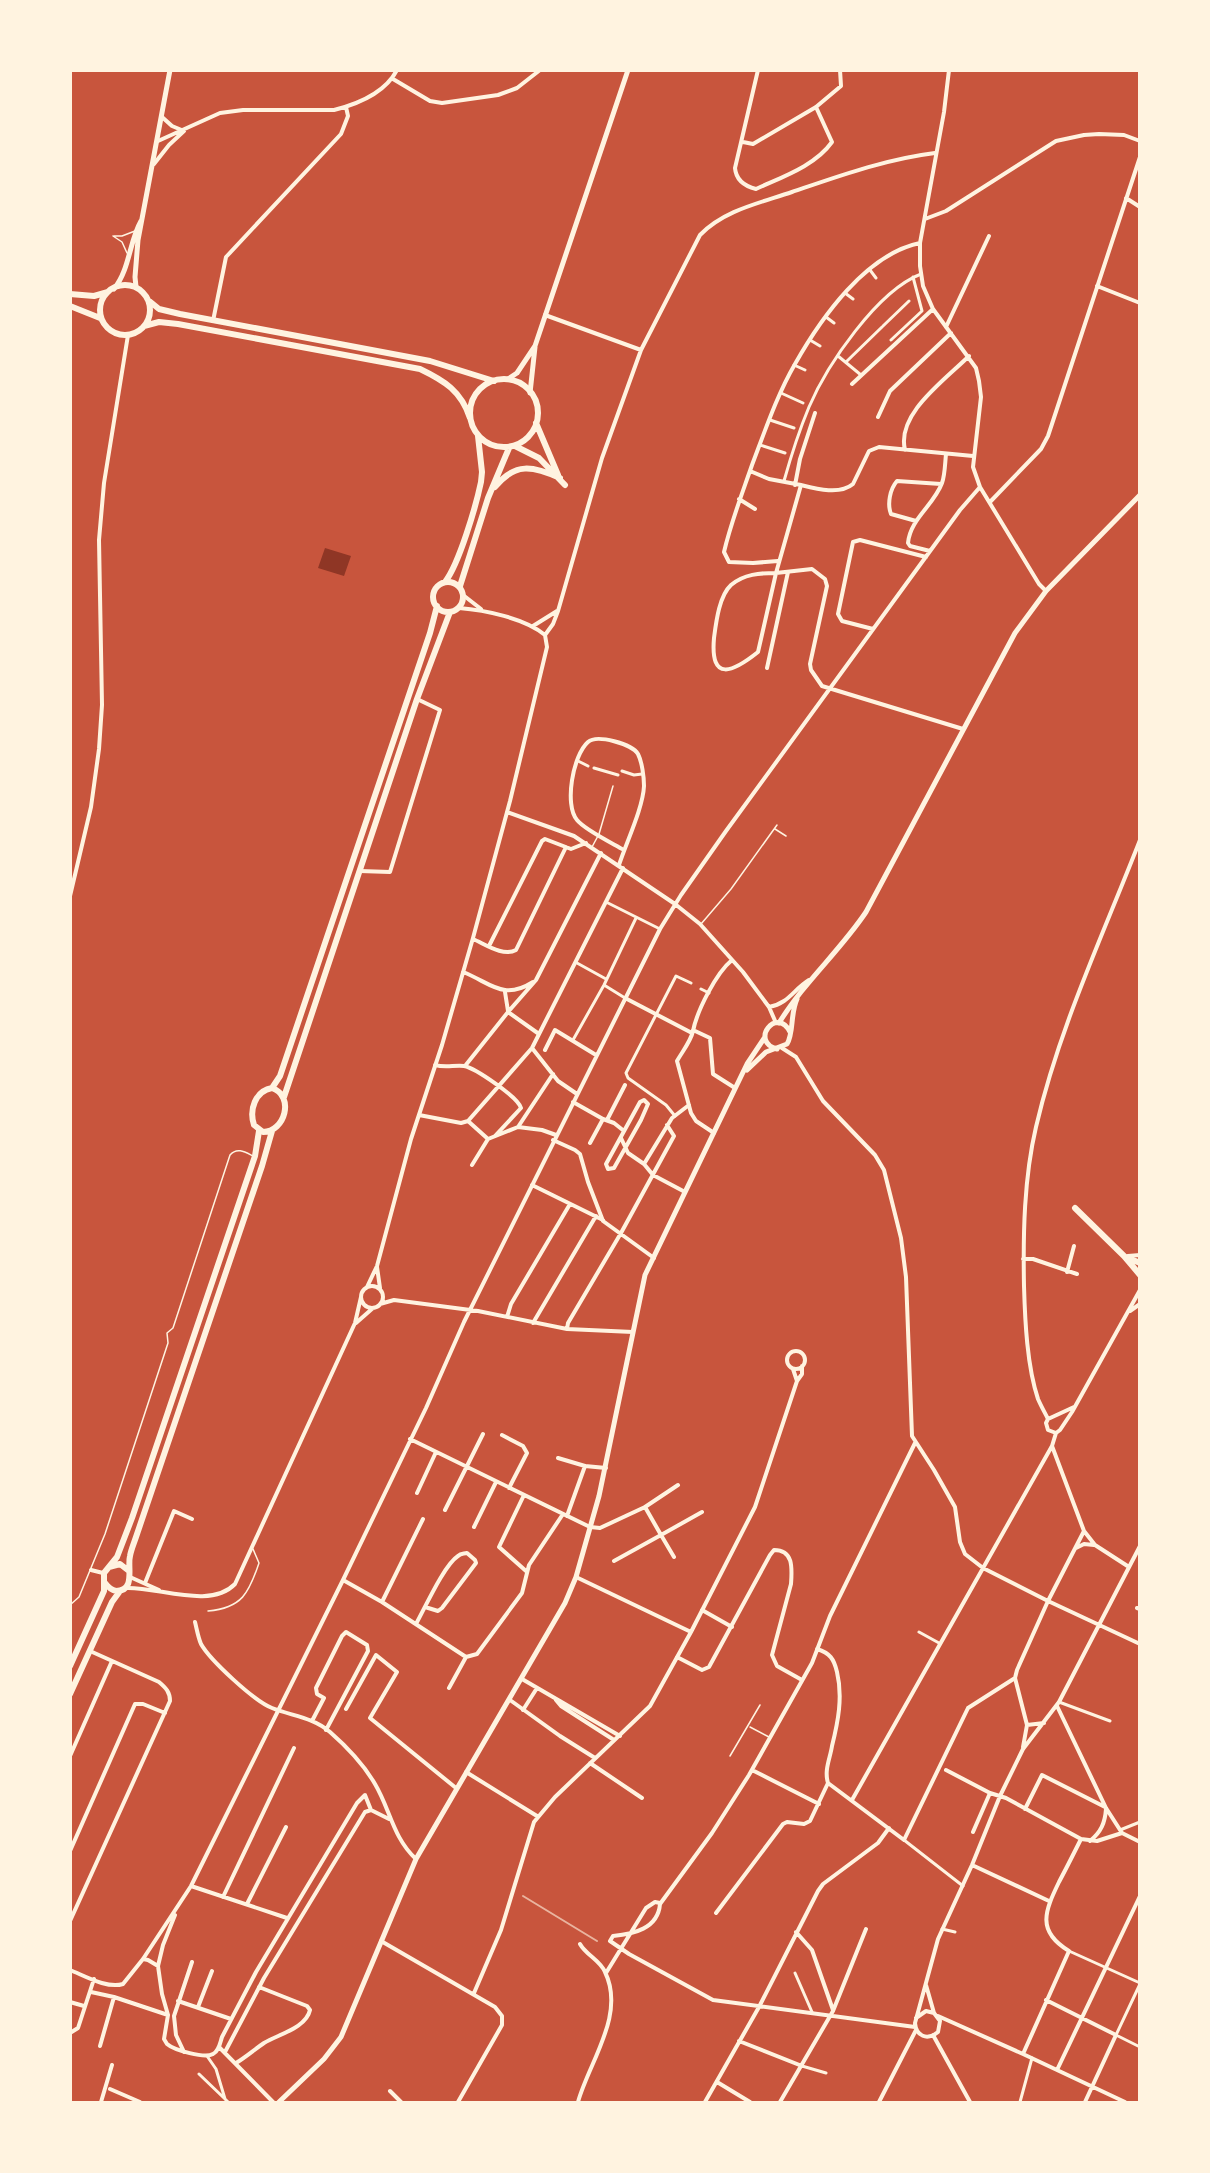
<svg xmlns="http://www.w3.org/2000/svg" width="1210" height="2173" viewBox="0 0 1210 2173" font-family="Overpass,sans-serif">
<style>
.water{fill:#8f3625}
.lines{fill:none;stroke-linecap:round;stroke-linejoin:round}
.service{stroke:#fff3e0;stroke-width:1.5}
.pedestrian{stroke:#fff3e0;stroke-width:3}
.minor{stroke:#fff3e0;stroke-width:4}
.secondary{stroke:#fff3e0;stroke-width:5}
.primary{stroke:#fff3e0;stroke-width:6}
.rail{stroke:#e9b49f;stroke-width:2}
</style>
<rect width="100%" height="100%" fill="#c8553d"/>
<path class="water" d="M325 548 351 556 344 576 318 568Z"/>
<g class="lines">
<path class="service" d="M113 236 122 242 127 253
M114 236H122L135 231
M775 829 786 836
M592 847 599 834 613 786
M701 924 731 889 777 825
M70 1605 79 1597 105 1534 168 1343 167 1333 173 1328 230 1155C237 1147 245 1152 253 1156
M208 1611C242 1608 249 1593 259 1563L253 1549
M750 1727 769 1737
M730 1756 760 1705"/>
<path class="pedestrian" d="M870 270 876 278
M845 293 853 299
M826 317 834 323
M883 326 909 301
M810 340 820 346
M891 340 922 311 913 277
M838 356 861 375
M846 362 882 327
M794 365 805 370
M781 393 803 403
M770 420 794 428
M760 445 785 453
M784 481C791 456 799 431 809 407 827 365 877 291 921 274
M578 761 588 766
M594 768 618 775
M622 771 634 775 642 774
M606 902 660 929
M577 963 606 979
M604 985 625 998
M701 989 709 993
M573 1040 604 985 636 918
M675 1116 666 1105 628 1078 626 1073 676 976 691 983
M919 1632 939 1643
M1059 1702 1110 1721
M1120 1830 1140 1822
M904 1840 963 1886
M942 1929 955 1932
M1069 1951 1140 1983
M795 1973 812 2012
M1140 1984 1116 2035 1140 2047
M207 2056 216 2069 225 2099 228 2102
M802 2066 826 2073
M199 2074 224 2098
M1020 2102 1032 2058"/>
<path class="minor" d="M758 70 735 168C736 180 744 186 756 189 782 177 815 166 832 142L816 107
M949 70 944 112 920 243V266L923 286 933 309 976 368 979 381 981 397 973 467 980 487 1039 584 1046 591
M393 79 430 101 442 103 498 95 517 88 540 70
M158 141 220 113 243 110H334C358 104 385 93 397 70
M743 142 753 144 816 107 841 86 840 70
M154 164 169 145 184 131 172 126 162 117
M1126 198 1140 207
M925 219 946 211 1056 141 1084 135 1099 134 1124 135 1140 141
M1097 286 1140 303
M545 315 641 350
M213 321 226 257 341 134 348 116 346 107
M946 327 989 236
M852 384 933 309
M878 417 890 391 951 333
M905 450C896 414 945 380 969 356
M750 471 769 479 801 485
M795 485 800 459 815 413
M739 499 755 509
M990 502 1041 449 1048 436 1140 157
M916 521 891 514C887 504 890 489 897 481L941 484
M930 551 910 546 908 543C910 519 934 505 942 483 945 475 945 463 946 454
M778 561 753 563 729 562 724 552C731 522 742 494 752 465 765 431 777 395 795 364 821 318 866 254 920 243
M776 573 758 652C733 672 710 683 714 638 716 623 719 596 731 585 744 574 760 573 776 573Z
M463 595 481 609
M533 626 557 611
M873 629 842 621 838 614 853 542 860 540 926 557
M545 635 553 624 558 611 602 458 641 350 700 235C724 210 760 203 792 192 839 176 886 159 935 153
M767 668 788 572
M963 729 822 686 811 670 810 664 827 586 825 579 812 569 776 573 801 485C817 489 840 495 853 484L869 451 879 447 973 456
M507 812 574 836 675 904 700 924 743 972 769 1007 776 1023
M619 865C626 843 643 808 644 786 644 777 642 762 638 754 632 744 597 734 588 742 573 755 564 805 577 820 585 830 612 843 624 850
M360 871 390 872 440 710 417 699
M70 896 91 807 99 749 102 705 99 540 104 483 128 335
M473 939C485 944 503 957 516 950L566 847
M489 946 542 841 545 839 571 849 586 843
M463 972C491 983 503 1001 533 982
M505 992 508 1011
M625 998 692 1033
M769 1007C789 1003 793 990 809 980
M508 1012 539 1034
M693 1030 710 1038 713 1074 735 1088
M532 1048 558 1081 577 1094
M782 1048 796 1057 823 1101 875 1155 884 1170 901 1238 906 1277 912 1436 934 1470 955 1507 960 1542 965 1554 983 1568 1048 1601 1140 1644
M545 1050 555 1030 596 1055
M435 1065C445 1068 454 1065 464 1066 475 1068 518 1097 521 1108L495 1136
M465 1066 508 1012 536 980 601 853
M644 1100 648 1104 641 1120 614 1168 608 1169 606 1164 640 1102Z
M573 1102 603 1119 614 1123 624 1131
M419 1115 461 1123 468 1121 532 1048 623 868
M607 1120 625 1085
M468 1121 488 1139 518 1127 542 1130 556 1135
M518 1127 553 1074
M714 1133 696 1121 691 1113 677 1061C682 1052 691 1041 693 1031 697 1011 716 973 732 960
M621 1138 628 1153 644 1164 653 1175 685 1192
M553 1140 575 1150 580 1154 588 1182 603 1221 654 1258
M590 1143 603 1119
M644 1164 672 1118 689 1105
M472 1165 488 1139
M532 1185 603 1220
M1128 1256 1140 1255
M1023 1259H1033L1077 1274
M377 1267 380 1288
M1067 1272 1074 1246
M361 1297a11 11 0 1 1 22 0a11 11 0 1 1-22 0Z
M367 1287 377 1266 411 1139 442 1045 473 938 510 801 547 647 545 635C525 618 484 610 459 608
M380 1304 394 1300 478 1311 567 1329 633 1332
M1130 1311 1140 1304
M507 1317 511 1304 570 1204
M356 1323 373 1308
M533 1323 596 1216
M567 1329 568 1323 621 1233 674 1136 667 1125
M787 1360a9 9 0 1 1 18 0a9 9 0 1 1-18 0Z
M793 1369 797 1381
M1048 1419C1045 1413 1041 1406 1038 1399 1027 1366 1025 1321 1024 1286 1023 1234 1024 1178 1036 1127 1059 1028 1103 935 1140 840
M1048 1419 1074 1407
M1048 1419 1046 1423 1048 1430 1056 1433
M1056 1433 1060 1430 1072 1412 1140 1290
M1056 1433 1052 1446 1084 1531 1095 1545 1129 1567
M502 1435 523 1446 527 1453 509 1488
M410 1439 590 1527 600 1528 645 1507 661 1535 614 1561
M558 1458 585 1466 606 1468
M417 1493 436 1452
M524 1495 499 1547 526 1571
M645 1507 678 1485
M445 1510 483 1434
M567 1516 585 1466
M474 1527 496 1482
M1076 1548 1084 1544 1094 1545
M674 1557 661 1535 702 1512
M91 1570 103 1573
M130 1577 159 1590
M576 1577 691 1632
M343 1580 382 1602 466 1657
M145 1583 174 1511 192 1519
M125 1588C157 1586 210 1610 235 1584L355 1323 361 1297
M382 1602 423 1519
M1137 1608 1140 1609
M702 1610 732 1627
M195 1622C197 1630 198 1637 201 1644 210 1660 254 1701 272 1708 292 1716 313 1717 330 1732 346 1746 364 1765 375 1784 390 1809 393 1838 416 1859
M416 1624C425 1608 444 1565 458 1556 461 1553 463 1554 467 1553L475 1560 476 1563 442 1608 438 1611 425 1607
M817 1649C830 1653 834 1659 837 1672 843 1697 838 1722 832 1746 830 1759 824 1770 828 1783
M677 1657 702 1670 709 1667 770 1555 774 1550C794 1550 792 1569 791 1584L772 1655 777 1666 802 1680
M522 1679 620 1736
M449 1688 466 1657 477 1654 522 1593 529 1565 563 1514
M510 1700 560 1736 595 1758
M556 1700 561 1706 614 1740
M1057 1706 1106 1808 1122 1833
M346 1709 376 1655 397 1672 370 1718 456 1788
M523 1710 537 1688
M312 1721 324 1698 317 1694 316 1688 342 1636 346 1632 367 1645 368 1651 326 1730
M1027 1725 1044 1723
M1023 1747 1027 1725 1015 1678 1017 1670 1048 1601 1084 1531
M70 1756 112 1661
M590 1763 642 1798
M752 1770 819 1804
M946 1770 990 1793 1006 1798 1081 1839 1097 1841 1122 1833
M466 1772 537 1816
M828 1783 904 1840 968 1708 1015 1678
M852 1800 1052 1446
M1025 1809 1042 1775 1105 1807
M973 1832 990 1793
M1122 1833 1140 1842
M1090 1841C1101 1832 1105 1823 1106 1809
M70 1851 135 1704H143L165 1713
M972 1865 1049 1901
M191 1886 287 1918
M223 1897 294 1748
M247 1904 286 1827
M716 1913 783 1824 787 1822 804 1824 810 1821 828 1783
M70 1921 170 1701C170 1692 166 1688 159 1682L90 1651
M796 1932 812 1950 833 2010
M381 1941 495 2007 502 2016V2025L458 2102
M143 1959 148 1960 158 1966 162 1994 168 2015 164 2039 167 2044C174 2050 205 2059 213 2054 219 2051 220 2043 222 2037L256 1972 357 1803 365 1795 371 1810 389 1819
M158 1966 163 1945 175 1915
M70 1970C85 1976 107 1989 123 1984L143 1959 191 1886 343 1580 426 1408 464 1322 660 929 681 895 726 831 960 510 980 487
M606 1973 646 1908 655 1902 660 1903
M926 1985 934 2013
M91 1992 114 1997 168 2015
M474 1993 501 1930 534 1822 555 1797 650 1706 691 1632 755 1507 797 1381 802 1374V1366
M1046 2000 1116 2035 1085 2102
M178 2001 231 2019
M70 2002 84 2006
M198 2007 212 1971
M938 2016 1023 2054 1125 2102
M916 2018 926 2011 934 2013 940 2021 938 2032C927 2041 916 2036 915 2023L938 1939 972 1865 1000 1796 1023 1749 1059 1702 1140 1546
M915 2027 713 2000 629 1954 610 1941 613 1936C633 1934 658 1929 660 1904L712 1833 749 1775 812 1663 830 1616 915 1443
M70 2033 78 2028 94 1979
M933 2035 970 2102
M739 2041 802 2066
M100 2046 114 1997
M219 2047 273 2102
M184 2052 176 2035 174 2016 192 1962
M225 2052 264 1978 365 1812 371 1810
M1023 2054 1069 1951C1036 1931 1045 1911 1059 1882 1067 1867 1074 1853 1081 1839
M236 2063C246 2057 255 2049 264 2043 279 2034 306 2028 310 2010L307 2006 259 1987
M1057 2070 1140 1896
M717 2082 750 2102
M110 2089 140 2102
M390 2091 401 2102
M101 2102 112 2065
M578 2102C589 2062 626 2015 605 1972 600 1960 586 1955 580 1944
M705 2102 759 2007 818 1891 823 1884 878 1843 889 1828
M780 2102 833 2011 866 1929
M879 2102 916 2030"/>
<path class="secondary" d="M136 287 135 277 138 240 170 70
M114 289C130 269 129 242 141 221
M508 379 517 373 535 346 628 70
M530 393 535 347
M779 1023C804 982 840 951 866 912L1015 633 1046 591 1140 495
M777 1049C749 1041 777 1006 790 1032
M747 1070 766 1052 787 1044C794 1033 790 1014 797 999
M279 2102 324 2059 341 2037 416 1859 565 1603 576 1577 599 1496 645 1275 747 1064 765 1037"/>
<path class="primary" d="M100 310a25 25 0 1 1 50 0a25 25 0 1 1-50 0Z
M70 294 94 296 108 292
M148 300 159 309 180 314 430 361 494 381
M70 306 100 318
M144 326 159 322 178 324 420 369C445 381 461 391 470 418
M470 413a34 34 0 1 1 68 0a34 34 0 1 1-68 0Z
M536 423 558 475
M515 446 539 458 565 485
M495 487C515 462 533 466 560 478
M445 582C459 564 476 506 481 482L482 472 478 436
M433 597a15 15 0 1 1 30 0a15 15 0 1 1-30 0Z
M460 586 488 498 509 448
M272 1088 280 1076 430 633 437 606
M272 1088C295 1096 285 1132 263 1132L254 1125C249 1110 255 1091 272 1088Z
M284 1097 417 699 450 612
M1075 1208 1124 1256 1140 1275
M1126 1257 1140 1263
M109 1567 120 1564 129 1571
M105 1583C108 1587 111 1590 116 1591 136 1591 127 1567 130 1556 131 1550 134 1543 136 1537L262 1166 272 1131
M70 1666 104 1591V1573L117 1557 132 1518 255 1156 259 1131
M70 1694 112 1602 120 1591"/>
<path class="rail" d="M523 1896 597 1941"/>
</g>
<rect width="1210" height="2173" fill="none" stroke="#fff3e0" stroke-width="144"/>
</svg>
